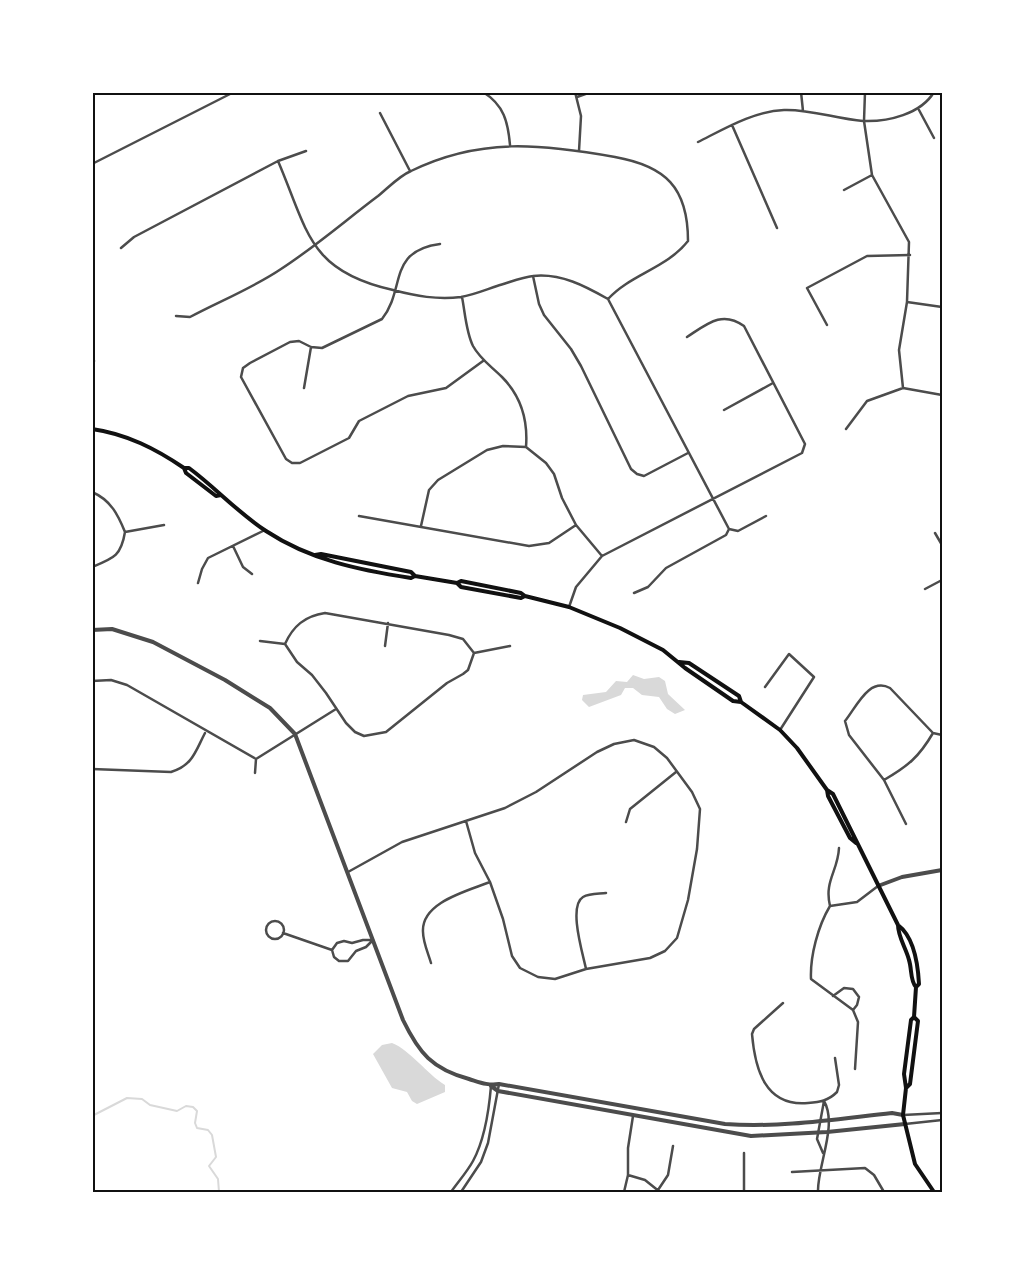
<svg xmlns="http://www.w3.org/2000/svg" width="1035" height="1285" viewBox="0 0 1035 1285" font-family="Figtree,sans-serif">
<style>
.water{fill:#d9d9d9}
.lines{fill:none;stroke-linecap:round;stroke-linejoin:round}
.stream{stroke:#d9d9d9;stroke-width:2}
.minor{stroke:#4c4c4c;stroke-width:2.5}
.tertiary{stroke:#4c4c4c;stroke-width:4}
.secondary{stroke:#111;stroke-width:4}
.neatline{fill:none;stroke:#111;stroke-width:2}
</style>
<rect width="100%" height="100%" fill="#fff"/>
<path class="water" d="M633 675 644 679 659 677 665 681 668 694 685 710 675 714 667 709 659 697 642 695 633 688H625L621 695 589 707 582 700 583 695 606 692 616 681 627 682Z
M392 1043C410 1050 427 1074 445 1085V1092L417 1104 412 1101 407 1092 392 1088 373 1054 382 1045Z"/>
<g class="lines">
<path class="stream" d="M92 1116 127 1098 142 1099 150 1105 177 1111 186 1106 193 1107 197 1111 195 1123 197 1128 208 1130 212 1135 216 1157 209 1166 218 1179 219 1192"/>
<path class="minor" d="M483 92C504 105 508 122 510 145
M575 92 581 116 579 151
M801 92 803 111
M865 92 864 121 872 175 909 242 907 302 899 350 903 388 942 395
M577 97 591 92
M919 110 934 138
M380 113 410 171
M732 125 777 228
M698 142C724 129 754 111 784 110 811 109 836 119 863 121 888 122 921 114 934 92
M278 161C308 231 308 271 393 290 416 296 437 300 461 297 473 295 485 290 497 286 508 283 522 277 533 276 561 273 585 286 608 299L729 529 726 535 666 568 648 587 634 593
M92 164 234 92
M844 190 872 175
M440 244C387 251 406 289 382 319L322 348 311 347 299 341 290 342 250 363 243 368 241 377 286 459 292 463H300L349 438 359 421 408 396 446 388 483 361
M121 248 134 237 278 161 306 151
M533 276 539 304 544 315 571 349 581 366 631 469 637 474 644 476 688 453
M462 297C465 312 466 332 473 346 480 359 491 366 502 377 521 396 528 421 526 447
M907 302 942 307
M176 316 190 317C220 301 253 288 281 269 315 247 346 220 378 196 388 188 399 176 411 171 480 137 542 144 615 157 665 166 688 187 688 241 667 268 631 274 608 299
M827 325 807 288 867 256 910 255
M92 366 94 361
M304 388 311 347
M724 410 773 383
M846 429 867 401 903 388
M526 447 546 463 554 474 562 498 576 525 602 556
M92 492C111 500 118 515 125 532
M359 516 529 546 549 543 576 525
M421 526 429 490 438 480 487 450 503 446 526 447
M729 529 738 531 766 516
M935 533 942 545
M233 546 243 567 252 574
M92 567C114 558 121 556 125 532L164 525
M198 583 202 569 208 558 265 530
M925 589 942 580
M569 607 576 587 602 556 802 453 805 444 744 326C722 310 707 324 687 337
M260 641 285 644
M285 644 297 662 312 675 326 693 346 723 355 732 364 736 386 732 447 683 463 674 468 670 474 653
M285 644C293 626 305 616 325 613L449 635 463 639 474 653
M385 646 388 623
M474 653 510 646
M92 681 111 680 127 685 256 759 336 709
M765 687 789 654 814 677 780 730
M92 769 171 772C193 765 195 752 205 733
M255 773 256 759
M884 780C908 766 919 757 933 733
M626 822 630 809 676 772
M906 824 884 780 849 735 845 721C857 706 869 677 890 688L933 733 942 735
M348 872 402 842 505 808 536 792 597 752 614 744 634 740 654 747 667 758 692 792 700 809 697 849 688 900 677 938 665 951 650 958 586 969 555 979 538 977 520 968 512 956 503 919 490 882 475 853 466 821
M830 906C818 926 810 956 811 979L853 1010 858 1022 855 1069
M830 906C824 881 838 871 839 848
M830 906 857 902 878 886
M266 930a9 9 0 1 1 18 0a9 9 0 1 1-18 0Z
M283 933 332 950
M363 940H373L366 947 356 951 348 961H339L334 957 332 950 337 943 344 941 352 943Z
M431 963C428 953 423 942 423 932 421 902 468 891 490 882
M586 969C583 954 568 906 583 897 590 893 599 894 606 893
M833 996 844 988 853 989 859 997 857 1005 853 1010
M783 1003 754 1029 752 1034C755 1069 765 1107 808 1103 820 1102 828 1101 837 1092L839 1085 835 1058
M903 1115 942 1113
M905 1124 942 1120
M823 1153 817 1139 824 1101
M792 1172 865 1168 874 1175 884 1192
M628 1175 645 1180 660 1192
M658 1190 668 1175 673 1146
M451 1192C458 1182 467 1172 473 1161 485 1139 489 1110 491 1086
M461 1192 481 1162 488 1143 499 1084
M624 1192 628 1175V1148L633 1116
M729 1192H736
M744 1192V1153
M818 1192C817 1167 838 1125 824 1101"/>
<path class="tertiary" d="M92 630 112 629 153 642 225 680 270 708 295 734 403 1020C419 1053 432 1069 469 1079 479 1082 488 1086 499 1084L725 1124C782 1128 836 1119 892 1113L903 1115
M878 886 902 877 942 870
M491 1086 498 1091 751 1136 827 1132 905 1124"/>
<path class="secondary" d="M92 429C127 434 156 449 184 468H189C216 488 237 512 266 531 310 560 359 570 411 578L415 576
M184 468 186 473 216 496 221 495
M315 555 321 554 411 572 415 576 457 583 461 587 521 598 525 596
M457 583 461 581 521 593 525 596 569 607 620 628 663 650 685 668 733 701 741 702 780 730 797 748 827 790 833 794 898 925C914 937 918 965 919 984L916 987 914 1017 911 1020 904 1074 906 1088 903 1115 915 1164 934 1192
M679 662 689 663 739 696 741 702
M827 790 828 796 850 838 856 843
M898 925C898 937 906 948 909 960 912 969 910 981 916 987
M906 1088 910 1084 918 1021 914 1017"/>
</g>
<rect width="1035" height="1285" fill="none" stroke="#ffffff" stroke-width="188"/>
<rect x="94" y="94" width="847" height="1097" class="neatline"/>
</svg>
